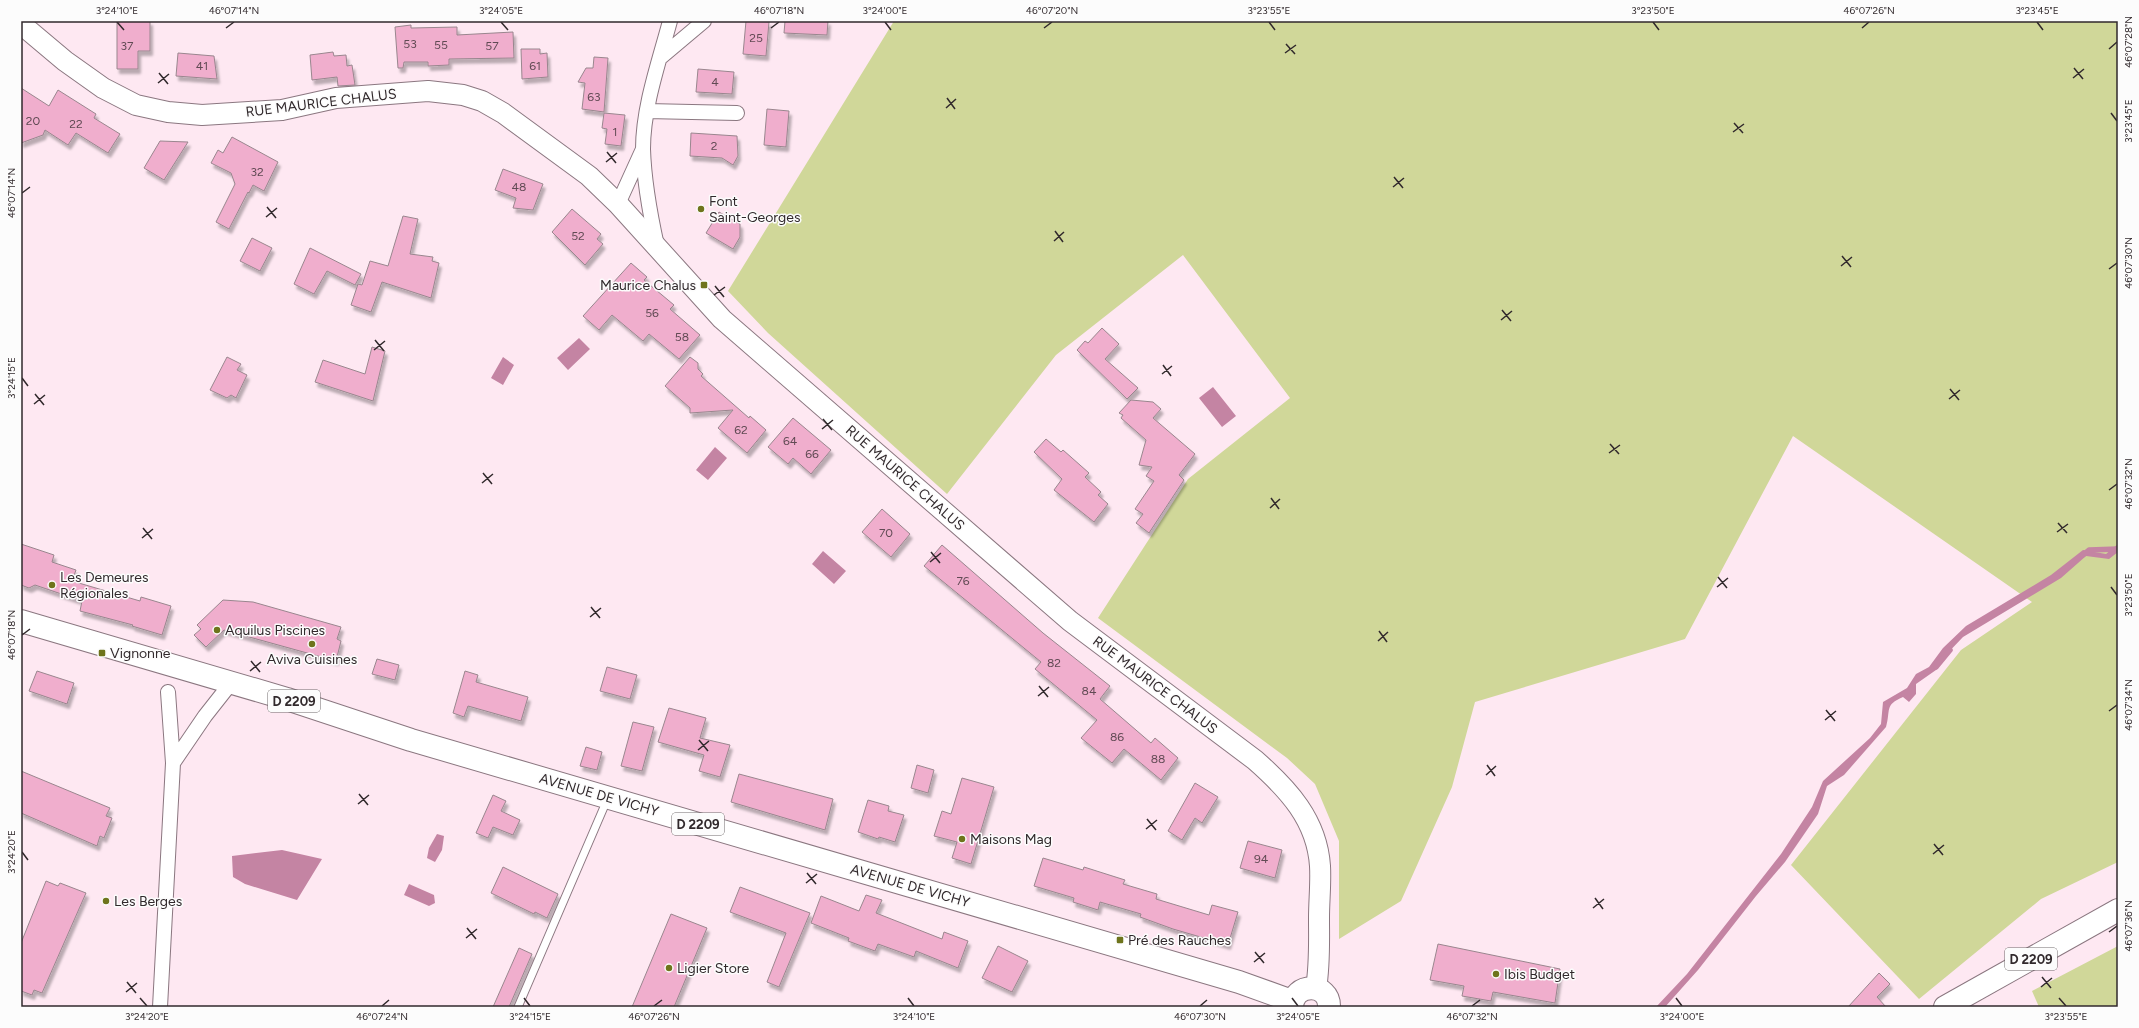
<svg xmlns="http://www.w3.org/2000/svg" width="2139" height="1028" viewBox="0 0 2139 1028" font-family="Figtree,sans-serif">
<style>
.green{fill:#d0d799}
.water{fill:#c484a3}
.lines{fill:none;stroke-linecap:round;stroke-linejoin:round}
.stream{stroke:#c484a3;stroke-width:5.5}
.building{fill:#f0aecd;stroke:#99868e;filter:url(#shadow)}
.lane-casing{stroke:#8b7780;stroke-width:9}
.street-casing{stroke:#8b7780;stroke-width:16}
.secondary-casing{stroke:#8b7780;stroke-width:22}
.primary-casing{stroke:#8b7780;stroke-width:24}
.lane{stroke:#fff;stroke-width:7}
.street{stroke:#fff;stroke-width:14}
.secondary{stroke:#fff;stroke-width:20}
.primary{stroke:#fff;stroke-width:22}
.ticks{fill:none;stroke:#31292c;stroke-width:1.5}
.poi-dot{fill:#6e741c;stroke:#fcfcfc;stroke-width:1.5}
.labels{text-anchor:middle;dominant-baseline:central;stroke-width:3;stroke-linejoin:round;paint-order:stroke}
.number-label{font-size:12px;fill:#614a54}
.shield{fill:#fcfcfc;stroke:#6e686a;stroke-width:1}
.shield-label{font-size:13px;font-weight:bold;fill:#31292c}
.street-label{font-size:14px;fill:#31292c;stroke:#fcfcfc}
.poi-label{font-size:14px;fill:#31292c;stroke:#fcfcfc;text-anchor:start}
.neatline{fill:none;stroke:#31292c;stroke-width:1.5}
.ticks-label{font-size:10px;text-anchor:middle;fill:#31292c}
</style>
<defs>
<filter id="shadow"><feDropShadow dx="2.5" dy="4.5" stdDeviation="1" flood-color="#0004"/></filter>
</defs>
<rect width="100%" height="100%" fill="#fee8f2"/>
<path class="green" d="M894 21H2118V862L2041 899 1919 999 1791 865 1961 650 2032 602 1793 436 1685 639 1475 702 1452 787 1401 901 1339 939V841L1315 784 1287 758 1098 618 1188 479 1290 398 1183 255 1056 355 947 494 768 333 728 291Z
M2118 946V1007H2039L2032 991Z"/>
<path class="water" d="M579 338 590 349 568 370 557 358Z
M503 357 514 365 503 385 491 378Z
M1213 387 1236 416 1222 427 1199 398Z
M715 447 727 458 708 480 696 470Z
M2118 544V552L2109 559 2086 556 2061 578 1963 637 1942 659 1936 670 1916 684V694L1909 702 1903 697C1884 705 1891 710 1886 727L1844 775 1827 786 1818 814 1785 862 1756 896 1698 970 1665 1007H1656L1687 974 1781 854 1812 807 1823 781 1870 738 1881 724 1883 702 1907 688 1916 674 1929 667 1943 648 1966 626 2051 575 2083 550 2106 554Z
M823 551 846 571 834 584 812 564Z
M437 834 444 836 442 850 435 862 427 858 429 848Z
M282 850 322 859 297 900 245 884 233 877 232 856Z
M409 884 434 895 435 903 429 906 404 895Z"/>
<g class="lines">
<path class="stream" d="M2083 555 2089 550 2118 549
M1936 667 1950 650"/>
</g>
<path class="building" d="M117 21H150V51H138V69H117Z
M746 21 769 22 766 56 743 54Z
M785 21H828L827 35 784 33Z
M411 25V28L457 27V35L513 32 514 58 449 59V65L428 66V62H404L403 68H398L395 27Z
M521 49H540V54L547 53 548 77 522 79Z
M333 52 334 56 346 55 347 66 352 65 355 85 338 86 337 77 312 80 310 55Z
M178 53 214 56 217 79 176 76Z
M594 57 608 58 604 112 582 109 585 83 578 82 586 68H593Z
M698 69 734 72 732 94 696 92Z
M21 88 49 106 58 90 96 114 94 118 120 134 108 153 76 133 68 145 45 130 43 135 21 143Z
M767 109 789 111 786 147 764 145Z
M604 113 625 115 621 146 605 144 607 129 602 128Z
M691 133 737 136 738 156 733 165 722 158 690 156Z
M232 137 278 162 264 191 253 185 249 193 248 192 229 229 216 222 235 184 231 173 211 163 218 150 223 153Z
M160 141 188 142 164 180 144 168Z
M503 169 543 184 533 210 513 208 516 198 495 190Z
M572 209 601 234 597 239 603 244 585 265 552 232Z
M719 212 740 224V237L733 249 706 233Z
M403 216 418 219 410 254 433 257 432 261 439 263 431 298 382 282 371 312 351 305 358 284 362 285 370 261 388 266Z
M252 238 272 248 260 271 240 261Z
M310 248 361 274 355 285 327 271 314 294 294 284Z
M631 263 647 277 644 280 674 305 670 309 700 335 679 359 649 334 643 341 612 315 599 330 583 316Z
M1102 328 1119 344 1105 359 1138 388 1127 399 1077 350 1085 341 1088 343Z
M372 347 385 351 373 401 315 382 323 360 365 374Z
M227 357 241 364 237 370 247 375 236 398 231 395 227 398 210 390Z
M690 357 698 363V369L703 374 701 376 749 418 750 416 766 430 747 453 718 428 733 410 690 413V408L665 386Z
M1131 400 1153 402 1161 409 1153 418 1195 454 1179 475 1184 480 1149 533 1136 523 1143 514 1135 509 1154 481 1146 476 1152 467 1139 465 1146 440 1121 418 1123 415 1119 413Z
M793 418 831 450 811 474 793 458 788 464 768 447Z
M1046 439 1061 452 1063 450 1089 473 1085 477 1101 492 1098 495 1108 504 1094 522 1054 490 1062 479 1034 452Z
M882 509 910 534 891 557 862 532Z
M21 544 54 555 52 562 76 570 72 581 140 601 141 597 171 606 162 635 132 626 133 625 80 611 82 601 35 585 29 588 21 585Z
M942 545 1043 633 1110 686 1100 699 1151 743 1155 738 1178 758 1161 780 1124 749 1112 763 1081 738 1097 720 1035 669 1041 662 924 566Z
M223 600 253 602 341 627 337 639 341 641 336 661 224 630 206 647 194 635 201 629 197 625Z
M377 659 399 665 395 680 372 674Z
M607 667 637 675 630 699 600 691Z
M37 671 74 683 67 704 29 691Z
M465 671 478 675 476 682 528 697 521 721 468 706 464 717 453 713Z
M669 708 706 718 700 738 730 745 720 777 699 771 704 755 658 742Z
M633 722 654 727 642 771 621 766Z
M586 747 602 752 597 770 580 766Z
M917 765 934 770 928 793 911 788Z
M21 771 110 808 106 816 112 818 104 838 100 836 97 846 21 813Z
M739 774 833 799 825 830 731 802Z
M962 778 994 787 971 864 952 858 957 842 934 836 942 811 951 814Z
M1195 783 1218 797 1202 823 1195 818 1182 840 1168 831Z
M493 795 506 801 501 811 520 820 513 835 493 827 488 838 476 833Z
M868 800 889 806 888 811 904 815 895 842 879 837 878 839 858 832Z
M1248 841 1282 850 1275 878 1240 868Z
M1043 858 1083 870 1084 867 1125 880 1123 884 1157 894 1156 899 1209 915 1212 905 1238 912 1228 945 1173 929 1140 917 1141 914 1100 902 1098 910 1073 902 1074 898 1034 886Z
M503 867 558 894 547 918 535 912 534 914 491 893Z
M46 881 58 886 60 883 86 893 42 993 34 990 32 995 21 991V943Z
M740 887 810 913 779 987 767 982 786 933 730 912Z
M866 895 882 900 876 913 942 939 944 932 968 941 958 968 916 951 914 957 878 944 875 951 848 941 849 938 811 923 821 896 859 911Z
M671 914 707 928 674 1007H632Z
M1438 944 1560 969 1555 1003 1493 992 1491 1001 1462 996 1464 986 1430 980Z
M998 946 1028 961 1012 992 982 978Z
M519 948 532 954 509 1007H493Z
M1879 973 1890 984 1877 997 1886 1007H1848Z"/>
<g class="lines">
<g class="lane-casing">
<path id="lane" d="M518 1007 607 800"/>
</g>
<g class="street-casing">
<path id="street" d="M660 58 704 21
M647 111 737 113
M618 204 643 149
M657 246C650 214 644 182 643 149 643 107 659 62 670 21
M173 763 205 716 231 683
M160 1007 173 763 168 692"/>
</g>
<g class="secondary-casing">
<path id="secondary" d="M21 24 65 61 103 88 136 105 168 112 202 115 282 110 336 98 428 91 463 95 482 101 503 113 589 176 618 204 722 319 1070 621 1255 760C1288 789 1317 820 1320 866 1321 883 1319 901 1319 918 1319 941 1320 965 1316 988"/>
</g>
<g class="primary-casing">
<path id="primary" d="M21 621 287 699 411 740 1239 982 1292 1001
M1292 1007C1293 982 1330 982 1329 1007
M1945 1007 2118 910"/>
</g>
<use href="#lane" class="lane"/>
<use href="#street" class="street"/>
<use href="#secondary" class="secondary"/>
<use href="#primary" class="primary"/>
</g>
<path class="ticks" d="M117 22 124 30M501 22 508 30M885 22 891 30M1269 22 1275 30M1653 22 1659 30M2037 22 2043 30M226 28 234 22M771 28 779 22M1044 28 1052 22M1862 28 1869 22M1286 44 1295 54M2109 49 2117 42M1285 53 1296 45M2074 68 2083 79M159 73 168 84M2073 78 2084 69M158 83 169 74M947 98 955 109M946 108 956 99M2111 113 2117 121M1734 123 1743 133M1733 132 1744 124M607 152 616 163M606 162 617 153M1394 177 1403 188M1393 187 1404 178M22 193 30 187M267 207 276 218M266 217 277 208M1055 231 1063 242M1054 241 1064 232M1842 256 1851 267M1841 266 1852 257M2109 269 2117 263M715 286 724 297M714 295 725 287M1502 310 1511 321M1501 320 1512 311M375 340 384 351M374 350 385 341M1163 365 1171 376M1162 374 1172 366M22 378 28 386M1950 389 1959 400M35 394 44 405M1949 399 1960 390M34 404 45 395M823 419 832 430M822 429 833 420M1610 444 1619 454M1609 453 1620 445M483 473 492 484M482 483 493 474M2109 490 2117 484M1271 498 1279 509M1270 508 1280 499M2058 523 2067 533M143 528 152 539M2057 532 2068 524M142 538 153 529M931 552 940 563M930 562 941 553M1718 577 1727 588M1717 587 1728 578M2111 587 2117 595M591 607 600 618M590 617 601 608M1379 631 1387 642M22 635 30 629M1378 641 1388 632M251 661 260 672M250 671 261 662M1039 686 1048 697M1038 696 1049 687M1826 710 1835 721M2109 711 2117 705M1825 720 1836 711M699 740 708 751M698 750 709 741M1487 765 1495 776M1486 775 1496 766M359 794 368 805M358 804 369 795M1147 819 1156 830M1146 829 1157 820M1934 844 1943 855M22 852 28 860M1933 854 1944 845M807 873 816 884M806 883 817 874M1595 898 1603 909M1593 908 1604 899M467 928 476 939M2109 932 2117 926M466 938 477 929M1255 952 1264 963M1254 962 1265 953M2042 977 2051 988M127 982 136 993M2041 987 2052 978M126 992 137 983M140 998 147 1006M524 998 530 1006M908 998 914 1006M1292 998 1298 1006M1676 998 1682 1006M2059 998 2066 1006M382 1006 389 1000M654 1006 662 1000M1200 1006 1207 1000M1472 1006 1480 1000"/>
<g class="poi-dot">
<circle cx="701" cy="209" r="4"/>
<rect x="700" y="281" width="8" height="8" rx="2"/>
<circle cx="52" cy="585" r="4"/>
<circle cx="217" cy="630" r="4"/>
<circle cx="312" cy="644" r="4"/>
<rect x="98" y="649" width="8" height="8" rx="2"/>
<circle cx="962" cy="839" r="4"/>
<circle cx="106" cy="901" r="4"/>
<rect x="1116" y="936" width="8" height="8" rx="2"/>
<circle cx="669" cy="968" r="4"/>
<circle cx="1496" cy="974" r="4"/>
</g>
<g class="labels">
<g class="number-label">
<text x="756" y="38">25</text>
<text x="410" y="44">53</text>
<text x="441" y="45">55</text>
<text x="127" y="46">37</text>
<text x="492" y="46">57</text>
<text x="202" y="66">41</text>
<text x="535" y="66">61</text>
<text x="715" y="82">4</text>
<text x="594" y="97">63</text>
<text x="33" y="121">20</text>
<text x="76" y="124">22</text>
<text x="615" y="132">1</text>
<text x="714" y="146">2</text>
<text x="257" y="172">32</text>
<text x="519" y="187">48</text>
<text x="578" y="236">52</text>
<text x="652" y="313">56</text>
<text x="682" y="337">58</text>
<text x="741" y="430">62</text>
<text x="790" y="441">64</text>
<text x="812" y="454">66</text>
<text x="886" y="533">70</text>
<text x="963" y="581">76</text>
<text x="1054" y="663">82</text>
<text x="1089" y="691">84</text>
<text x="1117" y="737">86</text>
<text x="1158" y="759">88</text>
<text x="1261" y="859">94</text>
</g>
<g class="shield">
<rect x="268" y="690" width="52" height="22" rx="3"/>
<rect x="672" y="813" width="52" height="22" rx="3"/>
<rect x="2005" y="948" width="52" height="22" rx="3"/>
</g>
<g class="shield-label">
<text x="294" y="701">D 2209</text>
<text x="698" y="824">D 2209</text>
<text x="2031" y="959">D 2209</text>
</g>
<g class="street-label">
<text transform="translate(321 103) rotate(-7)">RUE MAURICE CHALUS</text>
<text transform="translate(905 478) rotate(41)">RUE MAURICE CHALUS</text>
<text transform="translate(1155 685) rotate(37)">RUE MAURICE CHALUS</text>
<text transform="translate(599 795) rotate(16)">AVENUE DE VICHY</text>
<text transform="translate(910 886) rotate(16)">AVENUE DE VICHY</text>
</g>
<g class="poi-label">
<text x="709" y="201">Font<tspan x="709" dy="16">Saint-Georges</tspan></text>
<text x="696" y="285" text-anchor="end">Maurice Chalus</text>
<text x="60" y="577">Les Demeures<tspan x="60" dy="16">Régionales</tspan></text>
<text x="225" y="630">Aquilus Piscines</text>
<text x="110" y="653">Vignonne</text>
<text x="312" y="659" text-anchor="middle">Aviva Cuisines</text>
<text x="970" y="839">Maisons Mag</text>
<text x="114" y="901">Les Berges</text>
<text x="1128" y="940">Pré des Rauches</text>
<text x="677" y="968">Ligier Store</text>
<text x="1504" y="974">Ibis Budget</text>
</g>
</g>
<rect width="2139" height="1028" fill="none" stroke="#fcfcfc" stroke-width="44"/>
<rect x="22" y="22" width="2095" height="984" class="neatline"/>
<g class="ticks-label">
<text x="117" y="14">3°24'10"E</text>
<text x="234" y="14">46°07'14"N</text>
<text x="501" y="14">3°24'05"E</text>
<text x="779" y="14">46°07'18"N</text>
<text x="885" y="14">3°24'00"E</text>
<text x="1052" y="14">46°07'20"N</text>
<text x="1269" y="14">3°23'55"E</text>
<text x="1653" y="14">3°23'50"E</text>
<text x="1869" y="14">46°07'26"N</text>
<text x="2037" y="14">3°23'45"E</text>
<text transform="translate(2128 42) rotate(-90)" y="4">46°07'28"N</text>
<text transform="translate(2128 121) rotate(-90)" y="4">3°23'45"E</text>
<text transform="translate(11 193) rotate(-90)" y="4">46°07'14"N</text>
<text transform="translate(2128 263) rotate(-90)" y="4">46°07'30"N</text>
<text transform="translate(11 378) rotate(-90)" y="4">3°24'15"E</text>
<text transform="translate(2128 484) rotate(-90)" y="4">46°07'32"N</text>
<text transform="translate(2128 595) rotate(-90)" y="4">3°23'50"E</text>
<text transform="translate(11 635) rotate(-90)" y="4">46°07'18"N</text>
<text transform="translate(2128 705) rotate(-90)" y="4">46°07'34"N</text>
<text transform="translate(11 852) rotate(-90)" y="4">3°24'20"E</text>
<text transform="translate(2128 926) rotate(-90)" y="4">46°07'36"N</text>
<text x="147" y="1020">3°24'20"E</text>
<text x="382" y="1020">46°07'24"N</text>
<text x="530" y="1020">3°24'15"E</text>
<text x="654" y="1020">46°07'26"N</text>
<text x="914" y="1020">3°24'10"E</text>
<text x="1200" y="1020">46°07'30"N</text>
<text x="1298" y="1020">3°24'05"E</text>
<text x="1472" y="1020">46°07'32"N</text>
<text x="1682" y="1020">3°24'00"E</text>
<text x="2066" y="1020">3°23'55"E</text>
</g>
</svg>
